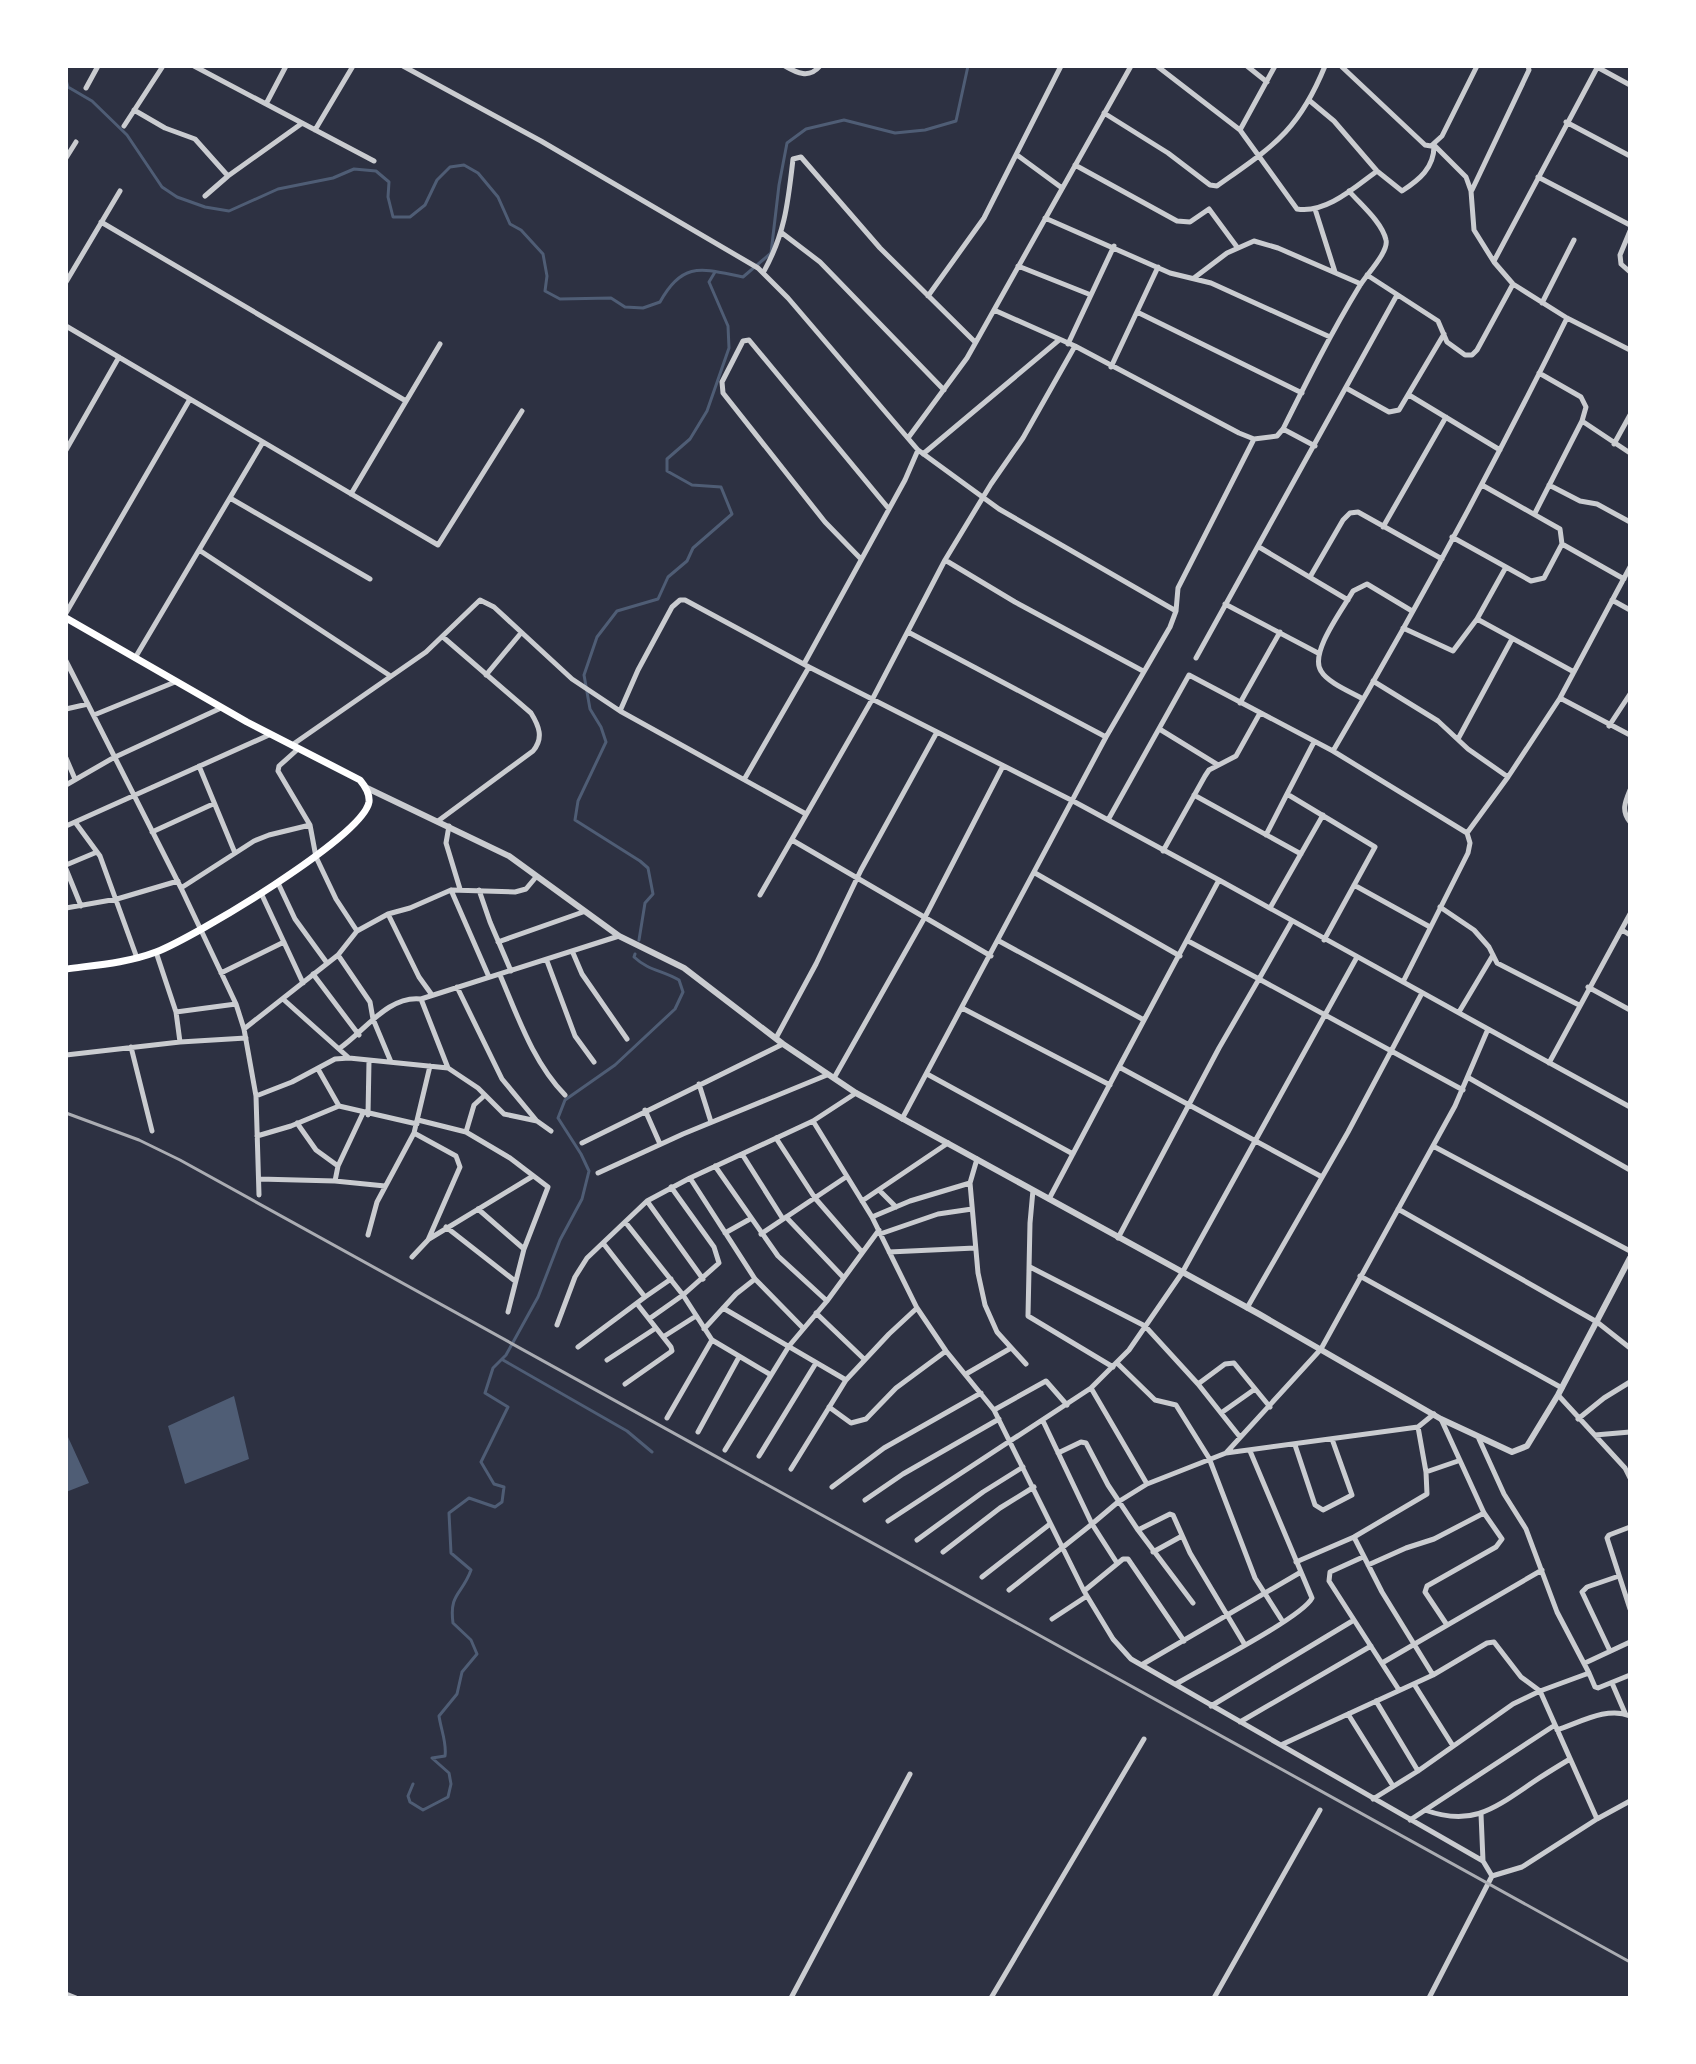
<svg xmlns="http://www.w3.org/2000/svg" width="1696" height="2064" viewBox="0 0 1696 2064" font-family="'Crimson Pro',serif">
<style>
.water{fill:#4f5d75}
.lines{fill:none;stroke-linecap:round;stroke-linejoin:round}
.stream{stroke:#4f5d75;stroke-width:3}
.minor{stroke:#caccd0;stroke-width:5}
.tertiary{stroke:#caccd0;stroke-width:6}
.secondary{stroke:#fff;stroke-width:7}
.rail{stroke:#abadb3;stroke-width:3}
</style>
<rect width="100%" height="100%" fill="#2d3142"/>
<path class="water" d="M234 1396 249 1459 185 1484 168 1426Z
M68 1437 89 1483 66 1492V1438Z"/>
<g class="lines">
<path class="stream" d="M66 80 68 87 92 101 127 135 162 187 177 197 205 207 229 211 278 189 333 178 354 169 376 171 389 182 388 197 393 217H410L425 205 437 180 450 167 464 165 478 173 498 197 510 224 521 230 543 254 547 276 545 291 560 299 611 298 625 307 643 308 660 302C683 260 703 269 743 277L771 253 779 185 787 143 806 129 844 120 895 133 925 130 956 121 968 66
M639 940 645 903 653 894 648 868 640 861 575 820 578 801 606 742 601 727 590 709 584 675 597 637 617 611 658 599 668 577 687 561 693 548 732 514 721 487 692 485 667 471V459L690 439 707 411 729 348 728 326 709 282 715 272
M503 1360 627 1431 652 1452
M413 1784 408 1796 410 1802 423 1810 448 1797 451 1784 449 1773 432 1758 445 1756C447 1743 441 1730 439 1716L457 1694 462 1672 477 1654 471 1640 453 1623C449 1593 462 1595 471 1570L451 1553 449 1513 469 1498 495 1507 502 1502 504 1487 494 1484 481 1462 508 1407 485 1393 493 1368 506 1355 538 1297 560 1240 582 1199 589 1171 581 1154 558 1118 565 1100 615 1065 675 1009 683 992 679 980C662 970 649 971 634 957L635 954"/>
<path class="minor" d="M194 66 374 161
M403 66 541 141 758 268 788 298 918 450
M785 66C797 73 809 79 820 66
M1157 66 1240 130 1297 209C1326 214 1355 187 1377 171
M1247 66 1267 82
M1341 66 1425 145 1431 146 1442 136 1477 66
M1597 67 1630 85
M86 88 98 66
M1310 101 1334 121 1377 171 1402 191C1419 180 1434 168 1434 146
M266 104 286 66
M134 110 165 128 195 139 228 176
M1104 113 1168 153 1210 185 1217 186C1273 146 1298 132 1325 66
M1566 122 1630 156
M124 126 163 66
M315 130 353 66
M1240 130 1275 66
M1434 145 1466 177 1471 191 1474 230 1494 262 1513 284 1567 318 1630 350
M1017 155 1062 188
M66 158 76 142
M1075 165 1177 221 1190 222 1209 209 1237 247
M1538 177 1630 225
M1472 190 1529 70 1528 66
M205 196 228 176 301 124
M1315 209 1335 272
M1045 218 1170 273 1211 283 1330 337
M101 222 406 401
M1630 231 1620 255 1621 264 1630 272
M782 233 820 262 944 390
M1494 261 1598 66
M1018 266 1091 295
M763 273C785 234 788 203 793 159L801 157 880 248 975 342
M1367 275 1438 321 1447 342 1465 355H1472L1477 350 1513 284
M1194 278 1227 253 1254 241 1278 248 1361 284
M66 282 120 191
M928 296 984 218 1061 66
M1542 303 1574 240
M994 310 1075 346 1239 433 1254 439 1277 436 1283 429C1307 381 1331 333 1359 287 1365 276 1389 252 1386 240 1382 222 1360 204 1349 191
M1137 312 1302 393
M66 326 438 545 522 411
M1068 344 1114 246
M1111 367 1158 267
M1346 388 1389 412 1399 410 1444 334
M1409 395 1500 450
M1582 421 1630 453
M1283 429 1315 446
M908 438 967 358 1131 66
M1614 444 1630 415
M66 450 119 357
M923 454 1059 340
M1549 485 1580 501 1597 504 1630 522
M351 494 440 344
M230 498 370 579
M1535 513 1582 421 1586 407 1581 397 1539 373
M1383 527 1446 417
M1452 537 1531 581 1544 578 1562 544 1560 529 1482 485
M1562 544 1624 579
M1259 547 1348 600
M199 550 389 675
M861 559 825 522 723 393 722 382 743 341 749 340 889 509
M945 560 1015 602 1143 671
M1310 577 1343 520 1350 513 1358 512 1442 559
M1612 600 1630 610
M1225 604 1318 653
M66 613 190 399
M1477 619 1506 567
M1403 628 1453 651 1477 619 1574 672
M908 632 1106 737
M135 658 263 442
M1196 658 1397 295
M66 661 181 888 236 1004 244 1029 256 1096 259 1195
M804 664 905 480 918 450 999 509 1176 611
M486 675 521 633
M1373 681 1438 721 1468 749 1508 777
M1560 698 1630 567
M1363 699C1351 692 1328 683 1321 671 1309 653 1343 609 1353 591L1367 584 1412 611
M1240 703 1280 632
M66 709 88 704
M620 711 638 670 672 607 680 600H685L809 667 937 732
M94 715 175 682
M1609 726 1630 694
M1161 730 1218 765
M1458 739 1512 639
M1314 742 1287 794 1375 847 1324 940
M292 745 426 652 480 600 494 607 572 679 620 711 806 814
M298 749 279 766 278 771 310 825 316 857 336 899 357 931
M1333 751C1416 610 1494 465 1567 318
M66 758 75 779
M199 766 235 853
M745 778 809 667
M66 785 113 758 221 708
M1630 790C1625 802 1621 811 1630 822
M1194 795 1301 854
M1108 820 1189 675 1333 751 1467 833
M438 821 533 751C544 738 539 726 531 713L443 637
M75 822 100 856 137 958
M66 826 269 735
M449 826 446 843 460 889
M152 832 213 804
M1266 835 1287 794
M792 840 991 956
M1163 851 1205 776 1209 770 1236 756 1260 713
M66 865 97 852
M66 869 81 906
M1035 873 1180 956
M278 883 295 919 327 963
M1354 885 1430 927
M181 888 254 841 269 835 310 825
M451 890 489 977
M479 890 490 922 511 971
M261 893 303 983
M760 895 873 698 945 560 991 484 1023 438 1075 346
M1440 907 1474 930 1489 947 1497 963 1579 1005
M66 908 117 899 178 881
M1270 908 1323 815
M388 914 419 977 432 995
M1622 930 1630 935
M999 941 1144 1020
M1188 941 1259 979 1292 921
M498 942 583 912
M156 952 176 1012 180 1042
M573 953 582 974 627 1039
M338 955 370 1002 373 1019 391 1062
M547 961 575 1036 594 1062
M221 973 284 942
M313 974 359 1035
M500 975C518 1017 533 1062 565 1095
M1403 982 1468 853 1470 843 1467 833 1508 777 1560 698 1630 735
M457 987 502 1079 536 1120
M1588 987 1630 1010
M283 999 349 1058
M421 999 448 1068
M962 1008 1110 1085
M176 1012 236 1004
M1459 1012 1493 955
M244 1029 338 955 357 931 388 914 410 908 451 890 515 892 526 889 536 877
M776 1038 816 964 861 870 937 732 1073 801 1219 880
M131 1047 152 1131
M340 1048C364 1032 388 995 421 999L619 936
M66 1055 180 1042 246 1038
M1549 1063 1630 914
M1119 1067 1219 880 1488 1029
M318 1069 339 1106
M927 1074 1073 1154
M834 1078 925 917 1003 766
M1469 1078 1630 1170
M699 1084 711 1122
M256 1096 292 1082 335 1059 349 1058 448 1068 478 1088 504 1114 537 1121 551 1131
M645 1110 660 1144
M368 1115 369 1061
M902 1119 1106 737 1170 627 1176 611 1178 588 1254 439
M418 1120 466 1132 510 1158 548 1187 524 1249 508 1312
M813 1121 872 1217 917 1308 946 1351 994 1410 1084 1591 1113 1639 1131 1659 1483 1861
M297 1123 316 1150 338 1166
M466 1132 474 1105 485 1095
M257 1136 291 1126 339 1106 417 1124
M776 1138 815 1198 861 1251
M582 1143 783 1044
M1433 1146 1630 1251
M742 1154 783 1219
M977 1159 970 1183 978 1273 985 1305 997 1332 1026 1364
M715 1166 778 1256 827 1301
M598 1173 683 1134 827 1075
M690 1178 755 1279 803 1328
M259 1179 335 1181 385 1186
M335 1181 338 1166 363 1113
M879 1190 896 1207
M1033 1190 1030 1223 1028 1316 1113 1367
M1049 1199 1119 1067 1322 1177
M647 1201 703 1279
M862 1201 948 1143
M478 1209 524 1249
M1398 1209 1597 1322 1630 1348
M786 1217 843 1277
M872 1217 910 1201 970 1183
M626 1223 683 1295 712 1340
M446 1227 515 1281
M725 1233 750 1219
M761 1234 846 1177
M880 1234 938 1214 972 1209
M368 1235 377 1202 414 1133 430 1066
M1118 1238 1219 1048 1259 979 1463 1090
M429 1239 533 1176
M889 1252 975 1248
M412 1257 428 1240 460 1167 456 1156 414 1133
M1030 1267 1145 1326 1198 1384 1240 1437
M1360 1276 1562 1388
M645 1297 671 1279
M723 1308 846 1380
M1247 1308 1348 1132 1422 993
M816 1313 864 1359
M649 1319 683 1295 719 1263 714 1247 671 1187
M557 1325 575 1277 587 1258 647 1201 690 1178 813 1121 856 1093
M704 1329 736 1294 755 1279
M663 1337 696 1316
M578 1347 645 1297 603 1243
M607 1360 656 1328
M1117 1363 1155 1400 1176 1405 1209 1458 1255 1578 1283 1622
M966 1374 1011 1348
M625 1384 672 1351 671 1347 638 1305
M1198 1384 1225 1364 1234 1363 1270 1407
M1091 1388 1147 1484 1226 1453 1321 1349 1455 1106 1488 1029 1630 1107
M1558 1395 1625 1468 1630 1478
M829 1407 851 1423 866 1419 896 1388 946 1351
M994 1410 1046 1381 1067 1405
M1221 1413 1255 1389
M667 1418 712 1340 771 1375
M1441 1419 1484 1513 1502 1539 1496 1547 1427 1586 1425 1592 1447 1625
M1578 1419 1604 1398 1630 1382
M1043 1421 1092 1524 1118 1502 1147 1484
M698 1432 739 1357
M1595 1435 1630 1432
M1295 1445 1315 1505 1323 1510 1352 1495 1332 1439
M725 1450 789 1346 827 1301 879 1230
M1058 1453 1081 1442 1086 1443 1108 1485 1138 1530 1170 1514 1173 1515 1190 1553 1245 1645
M1226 1453 1418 1427 1434 1414
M759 1456 816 1363
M791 1469 846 1380 889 1334 917 1308
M1426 1472 1458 1461
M832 1487 884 1448 981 1393
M865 1500 903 1474 999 1419
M888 1521 1091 1388 1129 1350 1182 1273 1357 957
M1630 1527 1609 1535 1607 1538 1630 1609
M1138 1530 1193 1603
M1354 1537 1382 1592 1433 1675 1487 1643 1494 1642 1521 1677 1540 1691 1597 1819
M917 1540 983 1492 1023 1467
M943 1552 1000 1508 1034 1487
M1153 1552 1182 1536
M1363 1557 1330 1572 1329 1581 1399 1690
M1296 1562 1354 1537 1427 1494 1426 1472 1418 1427
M1368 1565 1406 1548 1434 1539 1484 1513
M982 1577 1050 1524
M1009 1590 1092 1524 1117 1563
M1084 1591 1123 1559H1128L1184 1641
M1052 1619 1087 1596
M1610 1651 1582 1592 1587 1587 1619 1576
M1382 1663 1542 1570
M1585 1663 1630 1642
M1143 1664 1301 1572
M1589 1673 1595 1687 1598 1688 1630 1675
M1612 1683 1625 1713
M1176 1684C1201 1669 1303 1617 1312 1598L1250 1451
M1414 1684 1453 1746
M1376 1701 1418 1771
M1211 1706 1354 1620
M1348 1714 1393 1786
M1240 1722 1371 1646
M1557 1730C1579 1723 1607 1706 1630 1716
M1283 1744 1433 1675
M1373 1799 1418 1771 1513 1704 1540 1691 1589 1673 1557 1612 1526 1529 1504 1494 1479 1439
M1425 1810C1469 1826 1491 1811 1526 1787 1540 1777 1555 1768 1570 1759
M1481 1814 1483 1861 1492 1876
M1410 1820 1555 1725
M1492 1876 1522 1867 1597 1819 1630 1801
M66 1994 76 1998
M791 1998 910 1774
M991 1998 1144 1739
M1214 1998 1320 1810
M1429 1998 1492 1876"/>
<path class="tertiary" d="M367 788 509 856 619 936 684 968 783 1044 856 1093 1259 1314 1441 1419 1512 1452 1527 1446 1558 1395 1630 1258"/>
<path class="secondary" d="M66 618 247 722 360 780C365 786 370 793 369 802 363 837 193 938 156 952 127 963 96 965 66 969"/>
<path class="rail" d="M66 1113 139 1140 180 1160 1630 1962"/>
</g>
<rect width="1696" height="2064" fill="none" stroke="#ffffff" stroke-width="136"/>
</svg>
